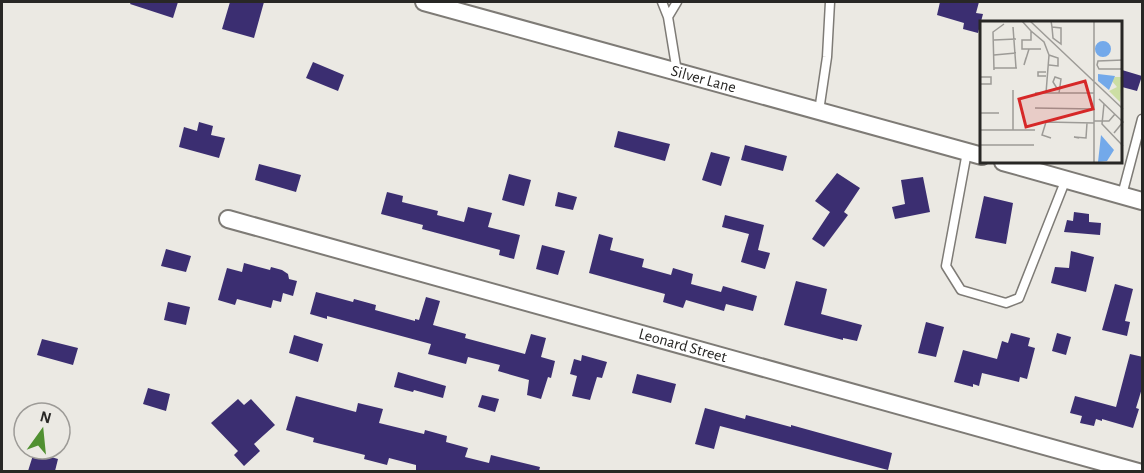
<svg xmlns="http://www.w3.org/2000/svg" width="1144" height="473" viewBox="0 0 1144 473" font-family="'Alegreya Sans',sans-serif">
<style>
.building{fill:#3b2e71}
.lines{fill:none;stroke-linecap:round;stroke-linejoin:round}
.service-casing{stroke:#7e7b76;stroke-width:11}
.minor-casing{stroke:#7e7b76;stroke-width:20}
.service{stroke:#fff;stroke-width:8}
.minor{stroke:#fff;stroke-width:16}
.labels{text-anchor:middle;dominant-baseline:central;stroke-width:6;stroke-linejoin:round;paint-order:stroke}
.street-label{font-size:16px;fill:#282725;stroke:#ebe9e3}
.inset-road{fill:none;stroke:#9d9b97;stroke-width:1.5}
.view{fill:#d62828;fill-opacity:0.15;stroke:#d62828;stroke-width:3}
.inset-edge{fill:none;stroke:#282725;stroke-width:3}
</style>
<rect width="100%" height="100%" fill="#ebe9e3"/>
<path class="building" d="M131 2H178L173 18 130 4Z
M230 2H264L254 38 222 29Z
M940 2H979L976 13 983 14 978 33 963 29 964 23 937 15Z
M313 62 344 75 338 91 306 78Z
M1122 70 1142 76 1137 91 1122 87Z
M199 122 213 126 211 135 225 138 219 158 179 147 184 127 197 131Z
M618 131 670 144 665 161 614 147Z
M745 145 787 156 783 171 741 160Z
M711 152 730 157 721 186 702 180Z
M259 164 301 175 296 192 255 180Z
M837 173 860 188 844 212 848 215 824 247 812 239 830 212 815 201Z
M509 174 531 180 524 206 502 200Z
M923 177 930 212 895 219 892 207 905 204 901 180Z
M387 192 403 196 402 202 438 211 437 215 464 222 468 207 492 213 488 227 520 235 514 259 499 255 500 250 422 229 423 225 381 214Z
M558 192 577 197 573 210 555 206Z
M984 196 1013 203 1006 244 975 238Z
M1074 212 1089 214V222L1101 223 1100 235 1064 232 1067 220 1073 221Z
M725 215 764 225 758 250 770 253 765 269 741 262 749 234 722 227Z
M599 234 613 238 610 250 644 259 642 267 671 275 673 268 693 274 691 284 721 292 723 286 757 296 753 311 726 304 724 311 686 300 683 308 663 302 665 294 589 273Z
M542 245 565 251 558 275 536 269Z
M166 249 191 256 186 272 161 266Z
M1071 251 1094 257 1086 292 1051 283 1055 267 1069 268Z
M244 263 270 270 271 267 282 270 288 274 289 279 297 281 293 296 283 293 281 302 273 300 271 308 237 299 235 305 218 300 227 268 242 272Z
M796 281 827 289 821 314 862 325 857 341 843 338V340L784 325Z
M1115 284 1133 289 1125 321 1130 322 1127 336 1102 330Z
M316 292 353 302 354 299 376 305 375 310 415 321V319L419 320 426 297 440 301 433 325 466 334 465 338 525 354 531 334 546 338 541 357 555 361 551 378 548 377 541 399 527 395 529 380 498 371 500 365 468 357 466 364 428 354 431 344 327 316V319L310 314Z
M168 302 190 307 186 325 164 320Z
M926 322 944 327 936 357 918 353Z
M1011 333 1030 338 1028 346 1035 348 1027 379 1020 377 1019 382 982 373 979 386 973 384V387L954 382 963 350 997 359 1002 341 1008 343Z
M1057 333 1071 337 1066 355 1052 351Z
M294 335 323 344 318 362 289 353Z
M42 339 78 348 73 365 37 355Z
M1130 354 1143 357V385L1136 408 1139 409 1133 428 1102 419V421L1096 419 1094 426 1080 423 1082 416 1070 413 1075 396 1116 407Z
M582 355 607 362 602 378 597 377 590 400 572 396 577 376 570 374 574 359 581 361Z
M398 372 446 386 443 398 414 390 413 392 394 387Z
M637 374 676 384 671 403 632 393Z
M148 388 170 394 166 411 143 404Z
M482 395 499 399 495 412 478 407Z
M296 396 356 412 358 403 383 409 379 423 424 434 425 430 447 436 446 442 468 448 465 457 489 463 491 455 540 467 539 471H416V465L389 458 387 465 364 459 365 455 313 442 314 438 286 430Z
M238 399 244 405 251 399 275 425 254 444 260 451 244 466 234 455 238 451 211 423Z
M705 408 745 419 746 415 791 427V425L892 453 888 470 720 426 714 449 695 444Z
M34 452 58 459 55 471H28Z"/>
<g class="lines">
<g class="service-casing">
<path id="service" d="M662 2 668 17 677 72
M668 17 677 2
M819 111 827 57 830 2
M967 152 946 266 961 290 1006 303 1019 298 1066 179
M1122 195 1142 119"/>
</g>
<g class="minor-casing">
<g id="minor">
<path id="s1" d="M424 2 982 156"/>
<path d="M1003 162 1142 201"/>
<path id="s2" d="M228 219 1138 472"/>
</g>
</g>
<use href="#service" class="service"/>
<use href="#minor" class="minor"/>
</g>
<g class="labels">
<g class="street-label">
<text stroke="none"><textPath href="#s1" startOffset="290">Silver Lane</textPath></text>
<text stroke="none"><textPath href="#s2" startOffset="472">Leonard Street</textPath></text>
</g>
</g>
<g transform="translate(980 21)">
<rect width="142" height="142" fill="#ebe9e3"/>
<path d="M135 56H142L140 81 129 70 137 66 131 59Z" fill="#ccdea4"/>
<path d="M115 28a8 8 0 1 1 16 0a8 8 0 1 1-16 0ZM118 53 135 55 129 69 118 60ZM121 114 134 129 127 140 118 141Z" fill="#73a9ea"/>
<path class="inset-road" d="M42 0 51 10V19H42V28H61M50 0 143 88M71 0 72 6 73 17 81 23V7L72 6M114 0V142M33 6 36 47M51 10 64 21 69 34 66 72M14 19 36 18M14 34 36 32M69 34 78 37V45L69 44M46 37 44 44 49 28M143 39 118 40 117 44 119 48H143M14 47H37M14 49 13 11 24 3M66 55H58V51H66M0 56H11V63H0M33 69V109M78 69 73 61 75 56 81 58 79 72M55 72H114M119 78 143 101 134 112M124 83 122 103 143 125M55 87 114 88M0 92H19M114 100H129L135 93M0 109H55M71 117 62 114 66 101 114 102M99 117 94 116 106 117 107 102M0 124H54"/>
<path class="view" d="M105 60 113 88 46 106 39 78Z"/>
<rect width="142" height="142" class="inset-edge"/>
</g>
<rect width="1144" height="473" fill="none" stroke="#282725" stroke-width="6"/>
<g transform="translate(42 431) rotate(15)"><circle r="28" fill="#ebe9e3" stroke="#9d9b97" stroke-width="1.5"/>
<path d="M0-4.5L10 22L0 15L-10 22Z" fill="#509031"/>
<text y="-9" font-size="16" font-weight="bold" text-anchor="middle" fill="#282725">N</text>
</g>
</svg>
